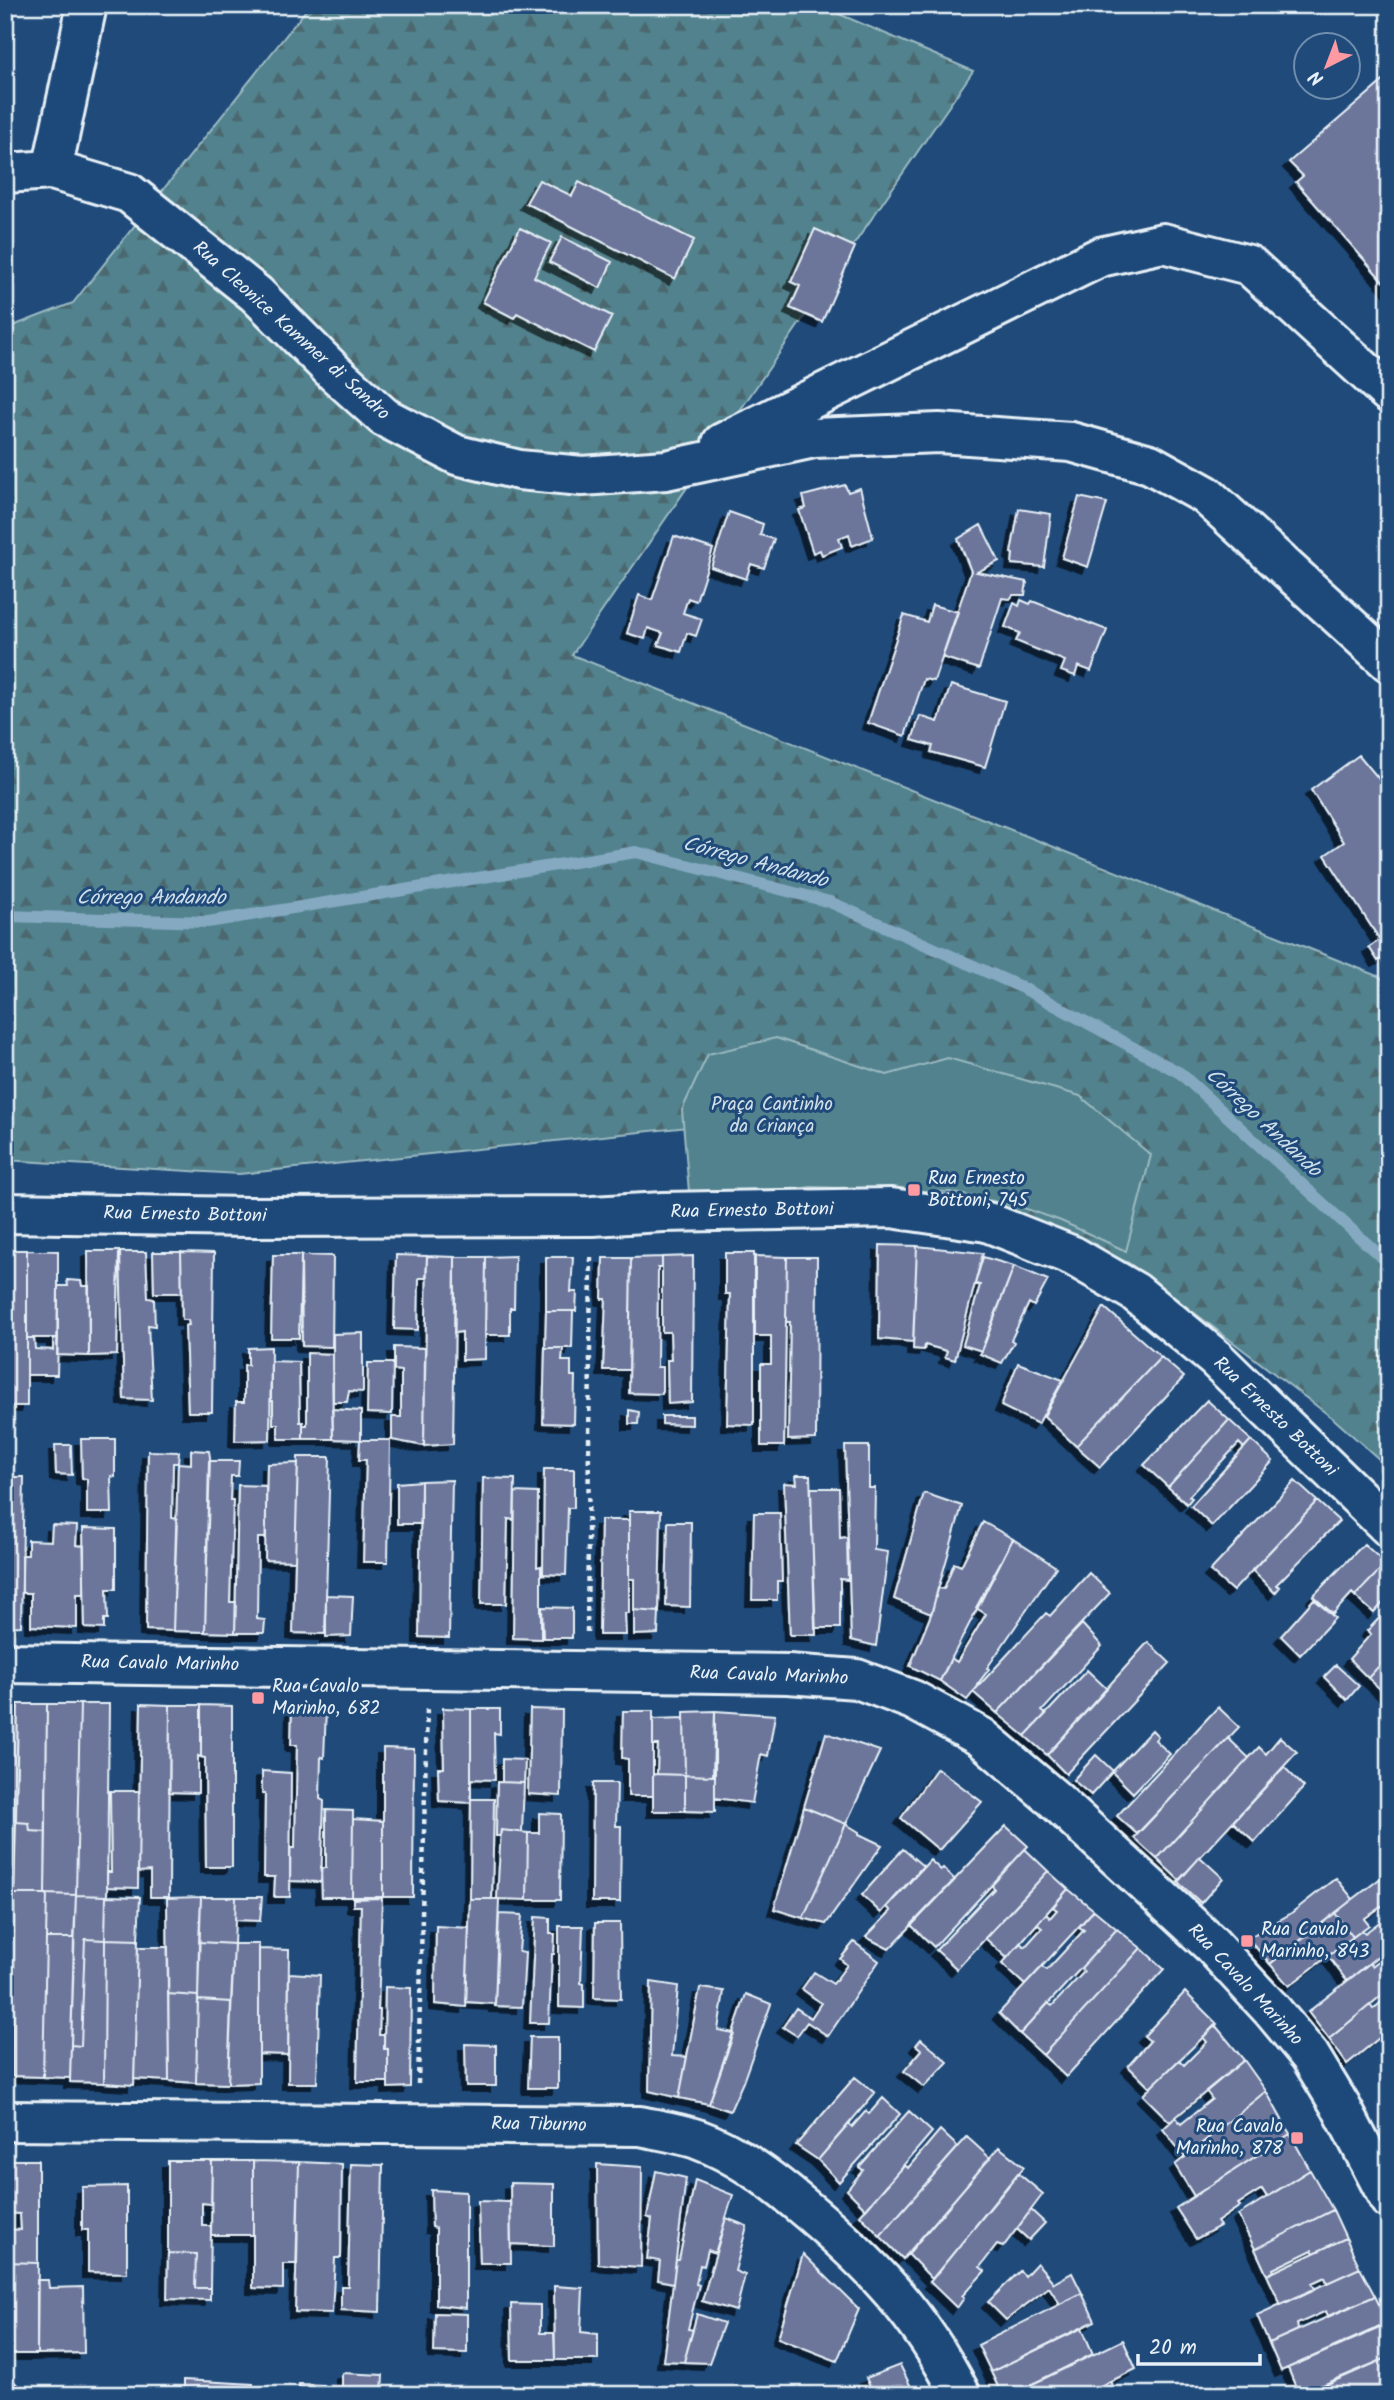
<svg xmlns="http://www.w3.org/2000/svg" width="1394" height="2400" viewBox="0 0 1394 2400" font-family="Kalam,sans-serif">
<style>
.forest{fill:url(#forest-firs);stroke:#9cbac2;stroke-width:2}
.green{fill:#51828d;stroke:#9cbac2;stroke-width:2}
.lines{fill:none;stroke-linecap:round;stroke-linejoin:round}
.stream{stroke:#84a9c1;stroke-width:12}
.building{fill:#6c749a;stroke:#e8f1f8;stroke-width:2;filter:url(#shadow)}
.minor-casing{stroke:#e8f1f8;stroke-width:44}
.path{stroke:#e8f1f8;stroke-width:4.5;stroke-dasharray:5 5;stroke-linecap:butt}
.minor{stroke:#1f4a7a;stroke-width:38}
.poi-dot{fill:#ff9aa2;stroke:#1f4a7a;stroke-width:2.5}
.labels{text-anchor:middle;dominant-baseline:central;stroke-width:6;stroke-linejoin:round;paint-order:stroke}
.street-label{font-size:19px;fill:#e8f1f8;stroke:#1f4a7a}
.park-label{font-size:19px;fill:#d1e0e8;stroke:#1f4a7a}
.poi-label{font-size:19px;fill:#e8f1f8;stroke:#1f4a7a;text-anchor:start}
.water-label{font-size:21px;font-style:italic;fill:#cfdfea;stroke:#1f4a7a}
</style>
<defs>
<pattern id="forest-firs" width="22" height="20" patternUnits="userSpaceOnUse" patternTransform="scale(1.75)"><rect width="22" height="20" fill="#51828d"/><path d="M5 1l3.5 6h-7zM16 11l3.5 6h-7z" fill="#4c686f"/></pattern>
<filter id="shadow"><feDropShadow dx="-6" dy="6" stdDeviation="0" flood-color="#0009"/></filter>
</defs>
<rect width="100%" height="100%" fill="#1f4a7a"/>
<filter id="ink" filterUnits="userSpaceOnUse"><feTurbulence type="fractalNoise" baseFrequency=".0143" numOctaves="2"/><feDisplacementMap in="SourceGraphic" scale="14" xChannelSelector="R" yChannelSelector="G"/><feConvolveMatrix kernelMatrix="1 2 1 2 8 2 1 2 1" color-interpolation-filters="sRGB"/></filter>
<g filter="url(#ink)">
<path class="forest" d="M310 5H818L973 71 572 655 1378 976 1389 983V1468L1335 1420 1129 1263 784 1117 239 1174 5 1160V329L73 303Z"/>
<path class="green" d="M776 1038 887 1075 948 1058 1080 1096 1151 1155 1126 1251 1061 1221 1021 1207 950 1192 811 1187 775 1192H689L682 1110 708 1054Z"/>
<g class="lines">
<path class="stream" d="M5 916 208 922 636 852 830 902 1023 988 1180 1073 1389 1264"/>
</g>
<path class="building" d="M1389 76V288L1296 182 1303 176 1289 162Z
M539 180 572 196 579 182 694 240 675 279 526 203Z
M520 228 551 243 534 277 612 316 594 352 517 313 514 318 483 302Z
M815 229 855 247 822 322 790 308 800 286 791 282Z
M562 237 612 262 600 288 549 262Z
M845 485 848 492 860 488 873 538 852 546 849 534 839 538 842 547 822 555 820 550 813 553 799 510 806 508 803 496Z
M1079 497 1107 503 1088 567 1062 558Z
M1019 509 1051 514 1044 567 1012 564 1013 554 1011 553Z
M729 512 763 524 760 535 774 539 764 568 751 564 746 579 711 567Z
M981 525 999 561 977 572 1027 582 1025 595H1013L1010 599 1002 598 979 669 942 657 971 571 958 539Z
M674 536 713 549 696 601 688 598 683 613 702 619 696 636 687 633 681 652 658 645 663 633 648 628 645 639 627 633 639 595 652 600Z
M1021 600 1030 604 1032 601 1107 630 1091 671 1078 666 1075 676 1061 671 1065 661 1016 641 1020 633 1005 627 1014 603 1019 606Z
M932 605 958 612 934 681 924 679 905 736 868 723 904 615 927 622Z
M951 685 1005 701 985 767 931 752 933 746 912 740 920 716 938 722Z
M1359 755 1389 791V955L1378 961 1369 947 1380 940 1325 855 1344 842 1311 790Z
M880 1245 917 1246 913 1342 879 1339Z
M917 1246 983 1253 955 1360 945 1357 947 1351 925 1345 924 1350 913 1349Z
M5 1250H27V1406H5Z
M27 1250 58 1251V1338H27Z
M88 1251H119L117 1355 89 1356Z
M120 1252H146L148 1298 154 1299 155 1326 148 1325 152 1400 124 1399Z
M153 1252H181L182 1293H154Z
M181 1252 214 1253 212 1412H188L185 1326 189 1325 188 1320H182Z
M725 1253H754V1425L727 1424 730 1294H725Z
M273 1255H301L299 1338H271Z
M301 1255 333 1256 332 1347 302 1346Z
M396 1255 427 1256 426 1278H419L418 1330 394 1329Z
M427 1256 455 1257V1306L453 1444 424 1446Z
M515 1256 514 1308H510V1335H485L486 1257Z
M693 1256 692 1402 668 1404 667 1360H671L670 1332H662V1257Z
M755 1256 787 1257 784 1446H761V1364H771V1336H755Z
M455 1257H486L485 1359 462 1360V1332L454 1333Z
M546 1257H573L571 1292H577L576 1311H546Z
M662 1257V1268H658L657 1367H662V1394L629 1393 631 1258Z
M787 1257H817L816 1439 788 1440 790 1322H786Z
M983 1257 1014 1266 982 1351 963 1345 980 1285 975 1284Z
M603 1258H631L629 1370H603L606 1299H602Z
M1014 1266 1048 1280 1034 1306 1029 1303 1011 1340 1014 1342 1002 1363 980 1354Z
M67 1280 81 1281 82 1286H89V1356L57 1355 58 1286H68Z
M1104 1307 1161 1357 1076 1446 1044 1416Z
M546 1311H573L572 1348H545Z
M363 1333V1392L349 1391 347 1402H333V1334Z
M27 1338H34L35 1349 53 1350V1338H58L57 1375H27Z
M271 1347 270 1440 235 1441 236 1402H244V1365H248V1348Z
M394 1347 425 1348 424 1446 392 1440V1417H401V1371L394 1370Z
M545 1348H563L562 1361H571V1376H575L574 1424 543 1423Z
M307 1353 332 1354 333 1439H303V1425H307Z
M1161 1357 1184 1377 1100 1467 1076 1446Z
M271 1361 299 1362 300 1422H303V1439H278V1424H273V1401H271Z
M368 1363H393L392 1414 367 1413Z
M1018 1363 1063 1380 1038 1424 1001 1406Z
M1207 1400 1229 1420 1168 1487 1144 1465Z
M332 1409 361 1411V1440L333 1439Z
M629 1410 639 1412 638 1424H629Z
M662 1416H692V1425L662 1424Z
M1229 1420 1251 1440 1244 1448 1239 1443 1189 1496 1192 1498 1187 1504 1168 1487Z
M81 1439H115V1477L111 1476 112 1513H87V1479L82 1478Z
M360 1440H390L388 1562H363L366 1460H359Z
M1251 1440 1273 1461 1212 1526 1191 1506Z
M55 1445H71L72 1475 56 1474Z
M845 1446H869V1488H875L874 1550 888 1552 876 1646 851 1640Z
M191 1450 209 1451 210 1457 205 1632 173 1631 178 1463 191 1464Z
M148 1451 179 1452 178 1463H173L172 1518 177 1519 173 1631 146 1630Z
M298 1457H330L325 1634 293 1633Z
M209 1461H239L238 1476H231L230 1500H233L230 1602H236L235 1633 205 1632Z
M298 1463 295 1561 265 1560 267 1464Z
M544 1469H574V1508H568L566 1575 543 1574Z
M796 1475H810L816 1635H790L784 1483 797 1484Z
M5 1477H24L21 1626 5 1627Z
M483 1478 515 1479 514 1520 508 1519 506 1604H481Z
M452 1480 449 1638 419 1637 421 1481Z
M421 1481V1524H397V1483Z
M1295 1481 1317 1501 1233 1591 1210 1571Z
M238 1485 266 1486V1538H258L257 1619 265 1620 264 1633H235Z
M811 1488H839L840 1538 847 1537 848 1580 840 1579V1628H815Z
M515 1492 538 1493 537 1567 541 1566V1639L513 1638Z
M924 1493 962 1506 931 1614 894 1599Z
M1317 1501 1339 1521 1276 1585 1280 1587 1275 1593 1252 1570Z
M629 1511H661L659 1612 634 1610V1579H629Z
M754 1513H780L782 1581H777V1600H752Z
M601 1520H629V1613H625L626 1635H599Z
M668 1522H691L690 1607 666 1606Z
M983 1522 1013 1539 940 1681 910 1666 932 1612 938 1588 944 1589 954 1563 961 1566Z
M52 1525 77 1526 76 1545 84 1546V1594H77V1628L31 1626V1593H22V1555H28V1540L51 1541Z
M83 1528 116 1529V1589H107L108 1619H104V1629L85 1628Z
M1013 1539 1056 1567 987 1668 989 1669 977 1685 978 1686 967 1700 940 1681 951 1658 957 1662 986 1614 976 1608Z
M1364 1544 1386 1564 1355 1596 1352 1593 1333 1614 1313 1596Z
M1386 1564 1389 1567V1596L1374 1613 1355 1596Z
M1089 1573 1110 1593 997 1713 973 1692 1046 1613 1050 1616Z
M326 1595 353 1596 351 1636 326 1637Z
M1314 1599 1335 1618 1300 1655 1281 1636Z
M542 1607 572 1608V1638H543Z
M1389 1608V1655L1368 1678 1349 1659 1371 1634 1367 1631Z
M634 1610 659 1612 658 1634 634 1635Z
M1082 1624 1102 1646 1042 1711 1046 1714 1025 1736 997 1713Z
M1148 1642 1170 1663 1066 1774 1047 1755Z
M1389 1655V1697L1368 1678Z
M1336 1665 1359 1686 1347 1700 1324 1677Z
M1087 1670 1107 1689 1047 1755 1025 1736Z
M5 1704H18L14 1882H5Z
M18 1704H47L46 1832 30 1831 29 1823 16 1822Z
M47 1704H80L76 1895 45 1894Z
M80 1704H109L107 1896 76 1895Z
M141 1704 170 1705 169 1897H150V1871L138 1872Z
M170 1705H201V1757L198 1756V1793L169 1792Z
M201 1705 232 1706V1867H206L205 1758 201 1757Z
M1218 1707 1239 1727 1137 1834 1117 1816Z
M292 1708 326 1709 324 1758 321 1757 320 1799 324 1801 321 1882 290 1881V1848H295L297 1745H291Z
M443 1708 471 1709V1803L439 1801 438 1768H444Z
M471 1709H500V1734L494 1733 495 1780 471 1779Z
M530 1709 562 1710 561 1796 528 1794Z
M623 1711H653V1796H628V1759L622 1758Z
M715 1711 775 1715 768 1756 761 1754 752 1803 715 1798Z
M715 1711 713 1776 685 1775 684 1712Z
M684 1718 685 1775 657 1774 658 1745H653V1719Z
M1152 1730 1158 1736 1155 1740 1170 1754 1133 1793 1112 1772Z
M826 1733 880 1751 846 1824 804 1807Z
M1280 1737 1297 1752 1179 1880 1157 1859 1259 1747 1266 1754Z
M1228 1738 1249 1758 1157 1859 1134 1838Z
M383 1748 414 1749 413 1897H383Z
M1096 1755 1113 1771 1091 1795 1073 1780Z
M502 1759 525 1760 524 1783 502 1782Z
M1284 1767 1304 1787 1255 1842 1233 1822Z
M937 1768 982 1802 939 1850 901 1818Z
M262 1771 291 1773 290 1897H274L275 1877H264L265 1794H262Z
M653 1774 685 1775V1811H653Z
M685 1775 715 1776V1812L685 1811Z
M497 1782 524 1783 522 1832 501 1830 500 1836H496Z
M593 1783H617L616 1826H621L620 1902H592Z
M110 1791H139L138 1888 107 1887V1872H111Z
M471 1799H494L492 1899H470Z
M804 1807 846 1824 803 1918 774 1909Z
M326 1810 353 1811 352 1897H322L321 1867 326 1868Z
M539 1813 561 1814 560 1900H527L528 1833H539Z
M353 1819 383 1821V1897H352Z
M16 1822 29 1823 30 1831 46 1832 45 1894H14Z
M846 1824 859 1832V1834L882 1845 826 1924 803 1918Z
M1006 1826 1028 1846 934 1947 911 1925Z
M501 1830 528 1833 527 1900 497 1899Z
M903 1849 923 1866 881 1913 862 1895Z
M1025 1849 1048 1871 957 1969 936 1950 994 1889 992 1885Z
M1200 1857 1223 1878 1201 1903 1178 1882Z
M930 1860 941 1870 943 1868 955 1880 889 1949 866 1937 891 1911 887 1907Z
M1048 1871 1068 1889 1007 1958 985 1938Z
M1386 1874 1389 1877V1901L1364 1919 1369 1925 1353 1937 1335 1913Z
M1336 1878 1353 1899 1270 1964 1248 1938 1290 1914Z
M1068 1889 1094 1910 1025 1985 1002 1964 1020 1943 1025 1947 1042 1928 1037 1924 1046 1914 1050 1918 1057 1910 1053 1907Z
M5 1894H14L12 2076H5Z
M14 1894H47L43 2077 12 2076Z
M47 1894 76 1895 74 1938H46Z
M76 1895 106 1896 105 1940 85 1939 81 2046 71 2045Z
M106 1896 140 1897 138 1940 105 1939Z
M201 1897 198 1996 168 1994 167 1898Z
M201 1897H236L234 1944 199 1942Z
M236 1897H262L260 1921 235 1920Z
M382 1898 378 2010H380L379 2035H384V2048L388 2049V2082H357L361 1906H353V1899Z
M470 1899H499L495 2004 466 2002Z
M1094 1910 1117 1929 1020 2034 999 2013 1042 1967 1047 1970 1084 1930 1079 1927Z
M1335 1913 1353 1937 1289 1986 1270 1964Z
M499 1914 522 1915 519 1952 525 1953 522 2007 495 2006Z
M1389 1915V1947L1347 1981 1328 1956 1362 1930 1365 1933Z
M535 1917 550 1918V1934H555L554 1954H552L549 2023H530Z
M595 1923H620L621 1999 594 1998Z
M436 1926 469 1928 466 2007 435 2004Z
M559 1926H583L581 1983 584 1984V2008L559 2007Z
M1117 1929 1141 1948 1043 2055 1020 2034 1048 2003 1052 2006 1084 1972 1081 1968Z
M46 1938H74L70 2078 43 2077Z
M85 1939 105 1940 104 2083 70 2082 71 2045 81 2046Z
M105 1939 138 1940 134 2085 104 2083Z
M199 1942 234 1944 231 2002 198 2000Z
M854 1942 879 1961 828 2036 807 2022 797 2036 783 2027 796 2008 811 2018 821 2003 802 1989 814 1972 833 1984 847 1965 840 1959Z
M234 1944H259V2083L228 2084Z
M138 1947H168L169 2081 134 2079Z
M1141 1948 1164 1969 1066 2077 1043 2055Z
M259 1949 289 1950 288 2055 259 2054Z
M1389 1953V1989L1329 2039 1308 2012 1370 1963 1372 1966Z
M289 1973 320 1975 317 2083H288Z
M651 1982 678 1986 672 2056 687 2057 679 2098 649 2091Z
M385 1987 411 1988 410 2087 388 2088V2049H384Z
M700 1988 724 1991 718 2030 734 2033 709 2104 679 2098Z
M1185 1992 1217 2024 1150 2088 1128 2066 1150 2041 1144 2036Z
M168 1994 198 1996 196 2083 169 2081Z
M746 1994 771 2004 743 2082 730 2111 709 2104Z
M1389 1996V2030L1347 2064 1329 2039 1370 2005 1373 2009Z
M198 2000 231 2002 228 2084 196 2083Z
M1215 2025 1244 2060 1170 2122 1143 2095 1179 2060 1184 2065 1207 2042 1203 2037Z
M530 2037H558V2088H528Z
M921 2039 948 2062 924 2087 904 2071 922 2050 916 2045Z
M465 2044 496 2045V2086H466Z
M1244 2060 1266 2091 1185 2157 1163 2129 1176 2117 1181 2124 1212 2099 1206 2091Z
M855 2077 875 2093 818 2160 796 2145Z
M1266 2091 1290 2134 1194 2196 1175 2165Z
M883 2098 900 2114 839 2182 818 2160 849 2124 852 2127 866 2111 869 2114Z
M909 2111 932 2132 866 2209 847 2190 863 2170 859 2167Z
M940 2130 958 2147 880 2236 860 2215 905 2165 908 2168Z
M1290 2134 1310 2170 1267 2197 1262 2189 1238 2204 1240 2206 1217 2222 1220 2226 1196 2239 1176 2208Z
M967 2137 990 2158 903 2259 880 2236Z
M999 2147 1024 2167 932 2279 908 2254Z
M5 2160H38V2263L6 2262V2229L21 2230 20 2214 5 2213Z
M168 2161H212L211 2204 202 2203V2226H211L210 2288H195L196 2254 168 2253Z
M212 2161H253V2235H211Z
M253 2161 299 2162 297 2264H283V2289L253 2288Z
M299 2162 342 2164 341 2258H335L332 2313 295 2312Z
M351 2164 383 2165 380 2312 341 2310V2286H348Z
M597 2164 642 2167 641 2267 598 2264Z
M1310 2170 1333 2210 1255 2249 1238 2215Z
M656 2171 686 2178 673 2283 658 2280 660 2261 647 2259 652 2219 647 2217Z
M1018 2173 1043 2194 1003 2247 997 2245 980 2267 985 2271 962 2296 964 2298 957 2308 930 2282Z
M695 2180 733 2195 715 2253 708 2250 704 2266 700 2265 696 2284 699 2285 688 2329 693 2330 684 2362 663 2361 676 2260H679Z
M510 2183 554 2184V2246L511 2244Z
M127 2186V2273L88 2272V2230H82V2187Z
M431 2190 466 2192V2308L436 2305V2228L432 2227Z
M478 2201 510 2202 511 2263H480Z
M1031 2210 1045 2223 1029 2240 1017 2229Z
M1333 2210 1346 2238 1314 2253 1312 2250 1273 2269 1274 2271 1267 2275 1255 2249Z
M726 2218 747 2226 735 2271 745 2275 736 2311 702 2301Z
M1346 2238 1360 2268 1327 2283 1325 2277 1312 2283 1315 2289 1281 2305 1267 2275Z
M168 2253 196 2254 195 2288H210V2300L167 2299Z
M803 2254 859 2309 837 2361 778 2338Z
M5 2262 38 2263 37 2354H5Z
M1037 2263 1054 2283 1072 2273 1082 2293 1060 2304 1049 2287 1006 2320 988 2302 1020 2271 1025 2276Z
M1360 2268 1375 2296 1328 2316 1326 2311 1297 2324 1298 2330 1269 2343 1257 2315Z
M37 2280H48L49 2288 83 2287 84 2353 37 2354Z
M554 2286 583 2288 581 2332 598 2334V2360H555Z
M1082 2293 1095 2321 991 2372 978 2345Z
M1375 2296 1388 2323 1281 2371 1269 2343Z
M511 2304 540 2305V2333H554L555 2360H512Z
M435 2313 467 2314V2353L434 2352Z
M697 2314 724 2323 709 2363 684 2362Z
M1384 2326 1389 2336V2357L1299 2395 1288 2368Z
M1082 2328 1093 2354 1010 2395H1002L991 2372Z
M1123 2340 1136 2369 1082 2395H1010Z
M1389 2357V2390L1378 2395H1308L1307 2393Z
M900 2365 915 2395H874L866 2378Z
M5 2372 27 2395H5Z
M342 2373 383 2375 382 2395H342Z
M184 2380 253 2384V2395H184Z
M1110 2381 1116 2395H1082Z
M299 2384 324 2385V2395H299Z
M769 2388H811V2395H769Z
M509 2390 553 2391V2395H509Z"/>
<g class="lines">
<g class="minor-casing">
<path id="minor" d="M52 170 87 5
M5 173 52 170 129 193 256 294 335 373 384 417 457 455 519 470 582 476 666 470 814 438 939 433 1071 442 1150 464 1206 495 1389 662
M722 443 1100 257 1163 243 1249 265 1389 393
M5 1213 248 1217 592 1216 663 1212 891 1208 987 1222 1073 1256 1135 1292 1215 1358 1389 1527
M5 1663 788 1674 857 1679 913 1700 981 1737 1054 1799 1211 1944 1271 2009 1310 2056 1341 2107 1389 2199
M5 2121 640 2126C659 2130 679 2133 697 2139 736 2153 770 2179 801 2205 870 2262 920 2314 961 2395"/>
</g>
<path class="path" d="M587 1632 591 1256
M418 2084 427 1707"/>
<use href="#minor" class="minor"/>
</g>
</g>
<g class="poi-dot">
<rect x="907" y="1183" width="14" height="14" rx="3.5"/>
<rect x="251" y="1691" width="14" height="14" rx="3.5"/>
<rect x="1240" y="1934" width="14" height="14" rx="3.5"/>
<rect x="1290" y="2131" width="14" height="14" rx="3.5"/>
</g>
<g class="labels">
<g class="street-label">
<text transform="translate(291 331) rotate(42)">Rua Cleonice Kammer di Sandro</text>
<text transform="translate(752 1211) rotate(-1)">Rua Ernesto Bottoni</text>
<text transform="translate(185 1215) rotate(1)">Rua Ernesto Bottoni</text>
<text transform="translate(1275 1417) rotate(44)">Rua Ernesto Bottoni</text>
<text transform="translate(160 1664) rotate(1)">Rua Cavalo Marinho</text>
<text transform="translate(769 1676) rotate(2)">Rua Cavalo Marinho</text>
<text transform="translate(1245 1985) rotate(47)">Rua Cavalo Marinho</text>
<text transform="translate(539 2125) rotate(1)">Rua Tiburno</text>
</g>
<g class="park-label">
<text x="772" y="1105">Praça Cantinho<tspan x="772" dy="22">da Criança</tspan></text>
</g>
<g class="poi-label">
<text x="928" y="1179">Rua Ernesto<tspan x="928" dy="22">Bottoni, 745</tspan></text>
<text x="272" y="1687">Rua Cavalo<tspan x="272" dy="22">Marinho, 682</tspan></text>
<text x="1261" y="1930">Rua Cavalo<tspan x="1261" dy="22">Marinho, 843</tspan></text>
<text x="1283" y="2127" text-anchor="end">Rua Cavalo<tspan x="1283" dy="22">Marinho, 878</tspan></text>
</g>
<g class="water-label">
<text transform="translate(755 863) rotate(15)">Córrego Andando</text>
<text x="151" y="898">Córrego Andando</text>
<text transform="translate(1263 1123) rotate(43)">Córrego Andando</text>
</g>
</g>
<rect width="1394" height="2400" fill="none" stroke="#1f4a7a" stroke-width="28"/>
<rect x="14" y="14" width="1366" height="2372" fill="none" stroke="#e8f1f8" stroke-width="2.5" filter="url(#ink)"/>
<g transform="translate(1327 66) rotate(222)"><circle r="33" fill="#1f4a7a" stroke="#6f8dac" stroke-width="2"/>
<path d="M0-5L12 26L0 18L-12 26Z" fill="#ff9aa2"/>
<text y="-10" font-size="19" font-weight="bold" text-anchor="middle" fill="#e8f1f8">N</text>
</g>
<path d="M1138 2354v10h122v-10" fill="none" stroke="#e8f1f8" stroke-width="3.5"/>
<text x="1149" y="2354" font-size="21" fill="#e8f1f8" stroke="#1f4a7a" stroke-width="5" paint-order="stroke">20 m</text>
</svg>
